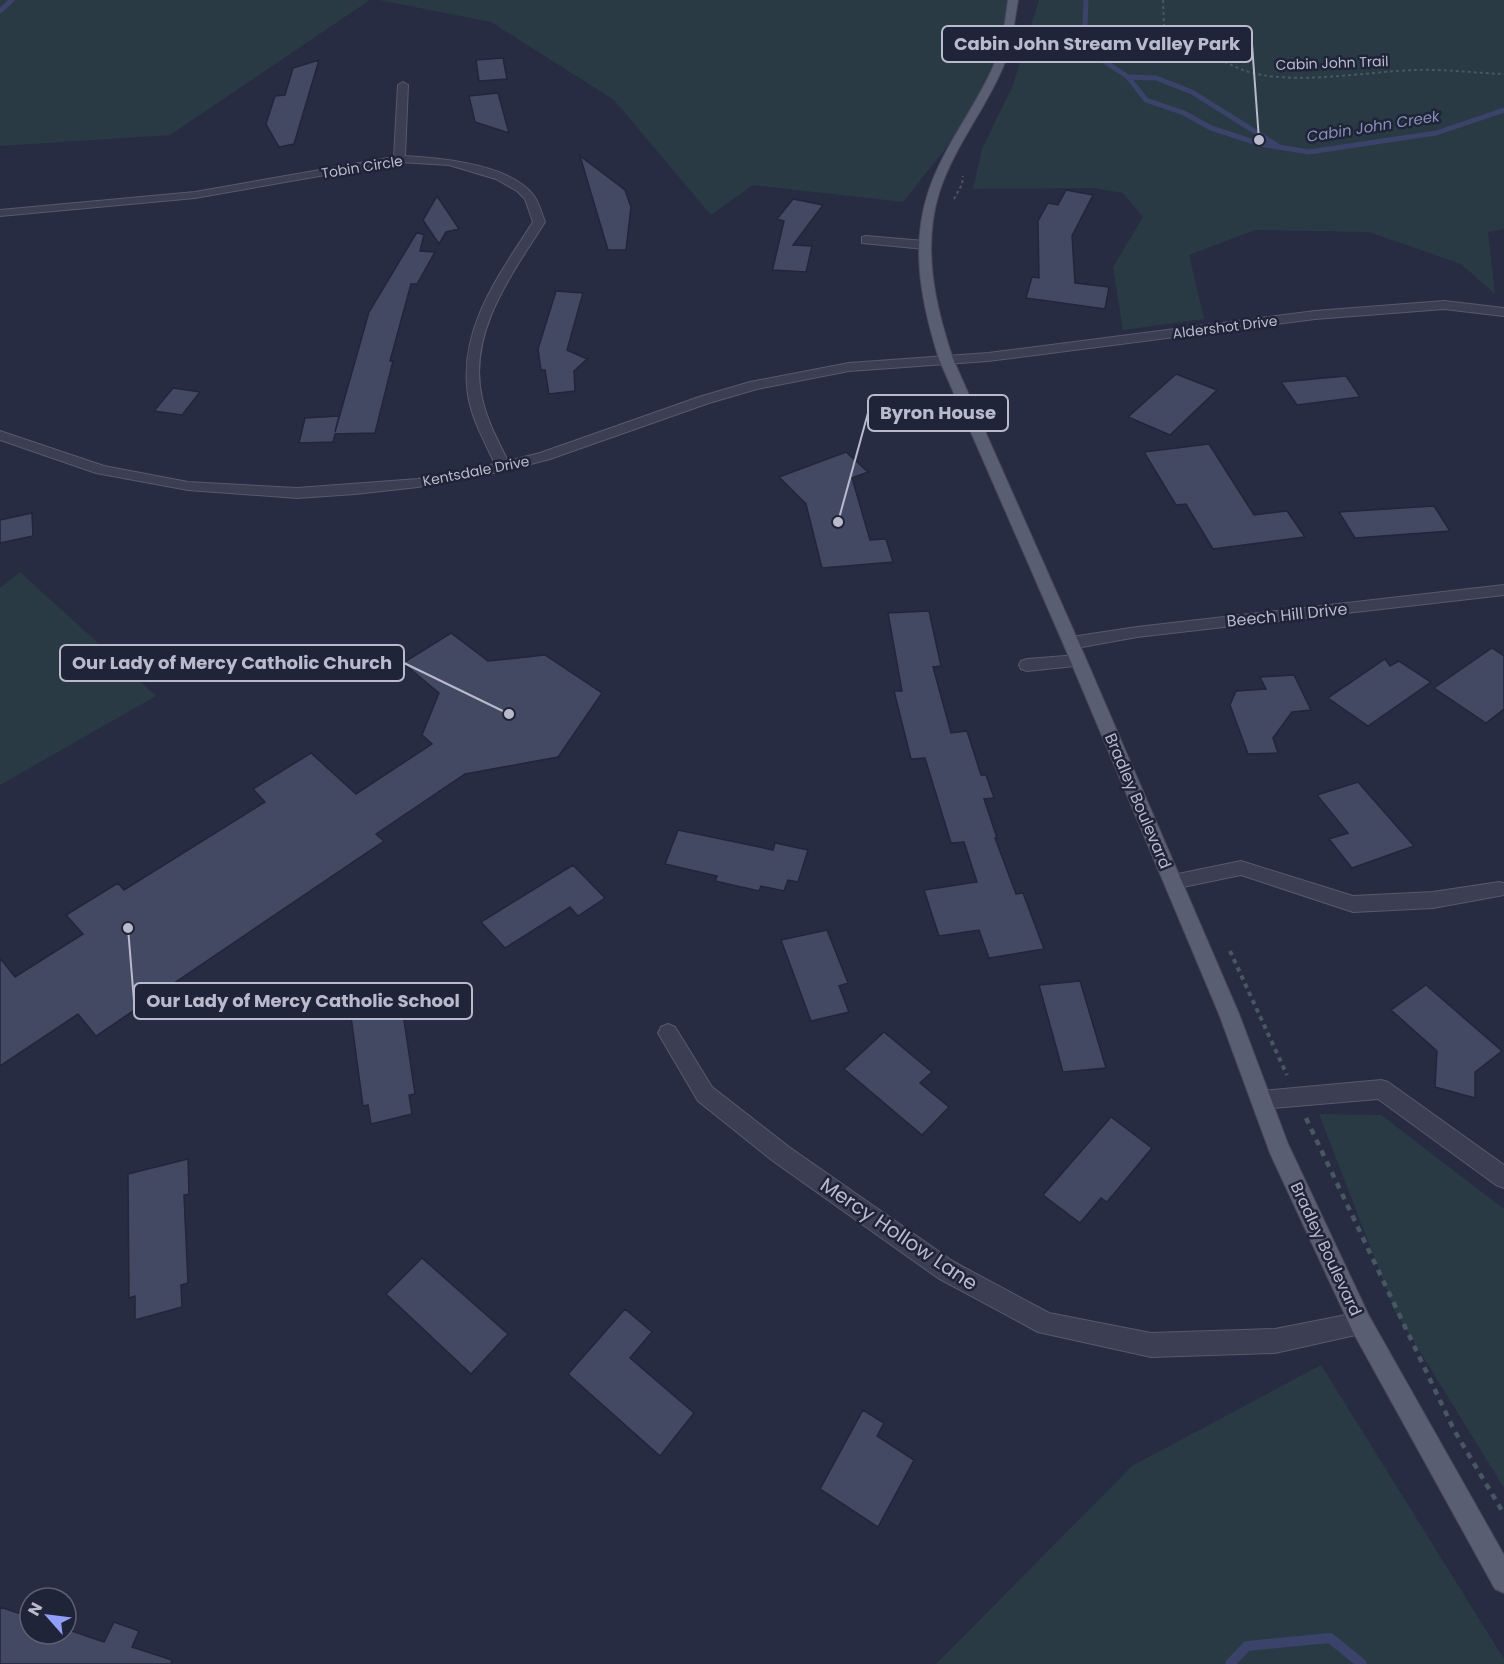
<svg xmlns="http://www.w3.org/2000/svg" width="1504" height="1664" viewBox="0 0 1504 1664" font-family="Poppins,sans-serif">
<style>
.green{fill:#293a44}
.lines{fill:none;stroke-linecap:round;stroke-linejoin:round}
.stream-far1{stroke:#3b436a;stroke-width:5}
.stream{stroke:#3b436a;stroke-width:10}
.building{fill:#444963;stroke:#22263a;stroke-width:1.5}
.minor-casing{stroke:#575a6d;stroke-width:2}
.major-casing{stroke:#45485c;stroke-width:2}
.path-far2{stroke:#485761;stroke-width:2;stroke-dasharray:3 3;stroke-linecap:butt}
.path-far1{stroke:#485761;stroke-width:4;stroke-dasharray:4.5 4.5;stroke-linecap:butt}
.path{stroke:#485761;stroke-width:4.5;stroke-dasharray:6 6;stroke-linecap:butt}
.minor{fill:#3c3f53;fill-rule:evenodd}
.major{fill:#5a5e73;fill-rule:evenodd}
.labels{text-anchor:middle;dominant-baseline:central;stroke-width:5;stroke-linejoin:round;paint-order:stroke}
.far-street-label{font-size:14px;fill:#b9bbcd;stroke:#202438}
.far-water-label{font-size:15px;font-style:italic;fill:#8790b8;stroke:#202438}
.street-label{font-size:16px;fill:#b9bbcd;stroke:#202438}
.near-street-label{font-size:20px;fill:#b9bbcd;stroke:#202438}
.leader{fill:none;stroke:#b9bbcd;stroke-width:2}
.callout-dot{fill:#b9bbcd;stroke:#202438;stroke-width:2}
.callout{fill:#202438;stroke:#b9bbcd;stroke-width:2}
.callout-label{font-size:18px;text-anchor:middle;font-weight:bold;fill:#b9bbcd}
</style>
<rect width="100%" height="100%" fill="#272c43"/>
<path class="green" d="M0 0H370L170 135 0 146Z
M379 0H1013L1006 43 973 114 903 202 753 185 711 215 614 100 491 22Z
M1039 0H1504V229L1488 232 1495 294 1461 264 1369 232 1255 230 1189 255 1204 319 1123 330 1113 267 1143 217 1123 193 1092 188 973 189 982 149 1013 85Z
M20 572 156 696 0 785V588Z
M1319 1114 1381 1115 1504 1209V1488L1395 1311Z
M1321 1365 1504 1659V1664H936L1132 1466Z"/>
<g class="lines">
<path class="stream-far1" d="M1086 0 1084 48 1128 77 1146 100 1184 113 1211 128 1260 144 1309 152 1436 133 1504 110
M0 11 12 0
M1128 77 1156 78 1192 92 1278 146"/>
<path class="stream" d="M1230 1664 1247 1646 1330 1638 1362 1664"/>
</g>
<path class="building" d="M503 58 507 79 479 81 476 60Z
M319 60 294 144 279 147 266 124 275 96 285 95 293 68Z
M498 93 509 133 475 122 469 96Z
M580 156 625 190 631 207 626 250H608Z
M1066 190 1093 195 1072 236 1075 283 1109 287 1105 309 1026 298 1032 277 1039 278 1038 221 1048 203 1058 205Z
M437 196 459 229 446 232 439 244 423 220Z
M793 199 823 205 793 245 812 246 806 272 773 270 772 272 784 221 777 219Z
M417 232 424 235 420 251 435 252 417 284H411L390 361H393L375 433 335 434 333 442 299 443 305 418 339 416 335 432 369 312Z
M556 291 583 293 567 350 587 359 574 371 575 391 549 394 545 370H541L538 349Z
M1176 374 1217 390 1170 435 1128 417Z
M1346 376 1360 397 1297 405 1281 382Z
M173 388 200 392 182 415 154 411Z
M1209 444 1254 515 1287 511 1305 537 1213 549 1186 504 1176 505 1144 452Z
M846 452 868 472 852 478 870 540 886 539 893 562 822 568 806 504 779 477Z
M1434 506 1450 531 1355 538 1339 512Z
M32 513 33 536 0 543V520Z
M929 611 941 666 933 667 951 733 967 731 981 775H986L994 798 984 799 997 838H995L1016 894 1023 893 1044 949 989 958 979 930 939 936 924 890 977 882 964 842 951 843 925 758 911 759 894 691H902L888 613Z
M451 633 488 661 545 655 602 693 558 757 465 774 376 834 384 841 96 1036 78 1014 0 1066V958L15 977 83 934 66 915 118 883 124 890 265 802 253 789 311 753 356 794 432 744 422 735 439 693 403 663Z
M1492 648 1504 656V709L1486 723 1434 688Z
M1385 659 1390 666 1399 661 1431 682 1368 726 1328 698Z
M1294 675 1311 710 1292 712 1273 738 1278 753 1248 754 1230 705 1236 691 1266 689 1260 677Z
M1358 782 1414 846 1352 868 1329 839 1348 833 1317 795Z
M678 830 773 850 775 843 808 850 798 882 788 880 784 891 761 886 759 891 715 881 717 876 665 864Z
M573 865 605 898 578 916 570 907 505 948 481 922Z
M827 930 848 983 839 986 849 1012 811 1021 781 940Z
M1080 981 1106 1068 1063 1072 1039 985Z
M1426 985 1502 1051 1475 1072V1098L1435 1087 1437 1051 1391 1010Z
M403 989 408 1019 404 1020 415 1094 409 1095 412 1114 371 1124 368 1105 363 1106 349 1002Z
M884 1032 932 1072 920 1083 949 1107 922 1135 844 1069Z
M1111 1117 1152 1148 1107 1202 1101 1198 1080 1223 1043 1195Z
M188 1159 189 1194 184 1195 188 1283 181 1285 182 1307 135 1320V1296L129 1298 128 1174Z
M422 1258 508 1334 471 1374 386 1294Z
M625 1309 652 1332 630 1358 694 1413 660 1456 568 1374Z
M863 1410 884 1423 877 1436 914 1460 878 1527 820 1489Z
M0 1607 30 1617V1634H66V1629L104 1642 114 1622 139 1631 132 1647 172 1660 171 1664H0Z"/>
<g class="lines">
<g class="minor-casing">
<path id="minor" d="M403 82 408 85 405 156C441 158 511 164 534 196 539 203 542 214 545 222 512 274 467 333 482 398 487 421 498 441 508 461L540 453 699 397 750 382 849 363 988 353 1315 311 1444 301 1504 308V316L1444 309 1315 319 988 361 849 371 757 389 709 403 550 459 504 471 418 487 355 494 297 498 188 490 96 473 0 440V431L104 466 188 482 297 488 418 479 495 464C485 442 472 420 468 395 458 329 499 275 533 222L525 199 517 191 496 179 449 165 399 162 195 198 0 216V210L195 192 394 157 398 85Z
M866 236 925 241 931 245 925 249 862 243V237Z
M1504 585V595L1137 637 1071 649 1065 647 1063 643 1065 639 1071 637 1137 627Z
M1078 655 1084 657 1086 661 1084 665 1027 671 1021 669 1019 665 1021 661 1027 659Z
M1241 861 1353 896 1433 892 1499 882 1504 883V895L1433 908 1353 912 1241 875 1173 889 1166 887 1164 882 1166 877 1173 875Z
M668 1024 675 1027 712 1087 789 1147 954 1262 1049 1313 1151 1333 1275 1329 1361 1312 1369 1316 1373 1324 1369 1332 1275 1353 1151 1357 1038 1332 938 1278 773 1161 698 1101 658 1033 661 1027Z
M1381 1080 1388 1082 1504 1165V1188L1496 1185 1378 1099 1261 1109 1254 1107 1251 1100 1254 1093 1261 1091Z"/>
</g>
<g class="major-casing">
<path id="major" d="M1008 0H1018C1014 23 1012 46 1003 67 985 110 953 148 939 193 922 249 935 305 953 359L1079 643 1239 1014 1288 1144 1369 1316 1504 1555V1593L1495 1589 1353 1332 1270 1153 1219 1014 1063 643 939 359C922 305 910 249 928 193 943 147 974 110 993 67 1002 46 1005 23 1008 0Z"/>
</g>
<path class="path-far2" d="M1163 0 1164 25C1189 42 1215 59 1243 70 1288 87 1368 71 1417 70 1446 69 1475 73 1504 74
M954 199 962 184 963 176"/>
<path class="path-far1" d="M1230 951 1287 1075"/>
<path class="path" d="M1306 1118 1454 1430 1504 1514"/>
<use href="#minor" class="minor"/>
<use href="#major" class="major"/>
</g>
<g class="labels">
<g class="far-street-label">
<text transform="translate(1332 63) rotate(-2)">Cabin John Trail</text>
<text transform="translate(362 167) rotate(-9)">Tobin Circle</text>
<text transform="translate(1225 327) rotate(-7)">Aldershot Drive</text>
<text transform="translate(476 471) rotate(-11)">Kentsdale Drive</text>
</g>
<g class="far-water-label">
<text transform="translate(1373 126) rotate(-9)">Cabin John Creek</text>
</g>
<g class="street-label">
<text transform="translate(1287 615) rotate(-6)">Beech Hill Drive</text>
<text transform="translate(1138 801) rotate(67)">Bradley Boulevard</text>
<text transform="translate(1326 1249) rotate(65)">Bradley Boulevard</text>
</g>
<g class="near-street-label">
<text transform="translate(899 1234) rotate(34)">Mercy Hollow Lane</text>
</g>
</g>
<path class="leader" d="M1259 140L1252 44M838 522L868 413M509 714L404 663M128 928L134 1001"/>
<g class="callout-dot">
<circle cx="1259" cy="140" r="6"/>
<circle cx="838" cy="522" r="6"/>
<circle cx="509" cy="714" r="6"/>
<circle cx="128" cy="928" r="6"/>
</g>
<g class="callout">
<rect x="942" y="26" width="310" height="36" rx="6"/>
<rect x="868" y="395" width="140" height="36" rx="6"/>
<rect x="60" y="645" width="344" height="36" rx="6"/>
<rect x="134" y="983" width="338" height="36" rx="6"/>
</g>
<g class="callout-label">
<text x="1097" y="50">Cabin John Stream Valley Park</text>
<text x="938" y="419">Byron House</text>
<text x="232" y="669">Our Lady of Mercy Catholic Church</text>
<text x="303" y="1007">Our Lady of Mercy Catholic School</text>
</g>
<g transform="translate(48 1616) rotate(298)"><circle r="28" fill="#202438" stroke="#5d6074" stroke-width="1.5"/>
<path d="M0-4.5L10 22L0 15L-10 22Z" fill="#929ff8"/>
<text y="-9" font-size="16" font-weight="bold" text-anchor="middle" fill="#b9bbcd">N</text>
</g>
</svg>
